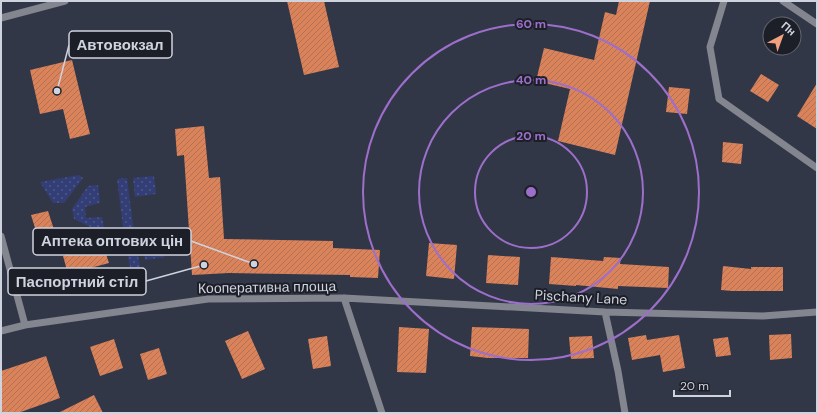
<svg xmlns="http://www.w3.org/2000/svg" width="818" height="414" viewBox="0 0 818 414" font-family="'DM Sans',sans-serif">
<style>
.grass{fill:url(#grass-dots)}
.building{fill:url(#building-hatch)}
.lines{fill:none;stroke-linecap:round;stroke-linejoin:round}
.minor{stroke:#83858f;stroke-width:7}
.ring{fill:none;stroke:#9d6fcb;stroke-width:2}
.labels{text-anchor:middle;dominant-baseline:central;stroke-width:4;stroke-linejoin:round;paint-order:stroke}
.street-label{font-size:14px;fill:#cfd3de;stroke:#1c1f27}
.centre{fill:#9d6fcb;stroke:#1c1f27;stroke-width:2}
.ring-label{font-size:12px;text-anchor:middle;font-weight:bold;fill:#9d6fcb;stroke:#1c1f27;stroke-width:4;stroke-linejoin:round;paint-order:stroke}
.leader{fill:none;stroke:#cfd3de;stroke-width:1.5}
.callout-dot{fill:#cfd3de;stroke:#1c1f27;stroke-width:1.5}
.callout{fill:#1c1f27;stroke:#cfd3de;stroke-width:1.5}
.callout-label{font-size:15px;text-anchor:middle;font-weight:bold;fill:#cfd3de}
</style>
<defs>
<pattern id="grass-dots" width="8" height="8" patternUnits="userSpaceOnUse"><rect width="8" height="8" fill="#323e75"/><path d="M2 2h.1M6 6h.1" fill="none" stroke="#4f5988" stroke-width="1.8" stroke-linecap="round"/></pattern>
<pattern id="building-hatch" width="6" height="6" patternUnits="userSpaceOnUse"><rect width="6" height="6" fill="#da825a"/><path d="M-1 1l2-2M0 6l6-6M5 7l2-2" fill="none" stroke="#b37154"/></pattern>
</defs>
<rect width="100%" height="100%" fill="#323748"/>
<path class="grass" d="M79 175 83 178 64 203H53L40 182Z
M154 176 156 194 135 197 133 178Z
M127 178 134 233 124 234 117 179Z
M98 185 100 203 85 207 86 218 102 217 105 234 74 219 72 209 88 186Z
M162 237 165 257 145 260 142 240Z
M135 240 141 271 131 272 125 242Z"/>
<path class="building" d="M287 1H324L339 67 304 75Z
M619 1H650L615 155 558 141 570 89 536 81 544 48 594 60 605 12 616 15Z
M72 60 90 134 70 139 63 109 40 114 30 70Z
M761 74 779 85 768 102 750 91Z
M817 83V129L797 116Z
M669 87 690 89 687 114 666 112Z
M204 126 209 178 220 177 224 239 333 241V248L380 250 378 278 350 277V275L229 273 192 275 184 155 177 156 175 129Z
M723 142 743 144 741 164 722 162Z
M48 211 57 239 40 244 31 215Z
M429 243 457 245 454 279 426 276Z
M103 245 109 263 68 274 63 256Z
M488 255 520 257 518 285 486 283Z
M551 257 603 261 604 257 621 258 620 264 669 267 668 288 618 286V289L576 285V286L549 284Z
M723 266 751 269V267H783V291H732L721 290Z
M399 327 429 329 426 373 397 372Z
M472 327 529 329 528 358H488L470 356Z
M248 331 265 369 242 379 225 341Z
M791 334 792 358 770 360 769 335Z
M646 335 647 340 679 335 685 368 663 372 660 355 632 360 628 338Z
M327 336 331 366 313 369 308 339Z
M592 336 594 358 571 359 569 337Z
M728 337 731 355 716 357 713 339Z
M114 339 123 368 100 376 90 347Z
M159 348 167 374 148 380 140 354Z
M46 356 60 398 18 413H1V371Z
M94 395 103 413H58Z"/>
<g class="lines">
<path class="minor" d="M724 1 710 47 719 99 817 168
M783 1 817 24
M1 18 65 1
M1 236 25 325
M344 298 382 413
M605 312 618 371 625 413
M1 331 25 325 208 299 344 298 605 312 763 316 817 312"/>
</g>
<g class="ring">
<circle cx="531" cy="192" r="56"/>
<circle cx="531" cy="192" r="112"/>
<circle cx="531" cy="192" r="168"/>
</g>
<g class="labels">
<g class="street-label">
<text transform="translate(267 287) rotate(-1)">Кооперативна площа</text>
<text transform="translate(581 297) rotate(3)">Pischany Lane</text>
</g>
</g>
<circle cx="531" cy="192" r="6" class="centre"/>
<g class="ring-label">
<text x="531" y="28">60 m</text>
<text x="531" y="84">40 m</text>
<text x="531" y="140">20 m</text>
</g>
<path class="leader" d="M57 91L69 45M254 264L191 241M204 265L146 281"/>
<g class="callout-dot">
<circle cx="57" cy="91" r="4"/>
<circle cx="254" cy="264" r="4"/>
<circle cx="204" cy="265" r="4"/>
</g>
<g class="callout">
<rect x="69" y="31" width="103" height="27" rx="4"/>
<rect x="33" y="228" width="158" height="27" rx="4"/>
<rect x="8" y="268" width="138" height="27" rx="4"/>
</g>
<g class="callout-label">
<text x="120" y="50">Автовокзал</text>
<text x="112" y="246">Аптека оптових цін</text>
<text x="77" y="287">Паспортний стіл</text>
</g>
<rect width="818" height="414" fill="none" stroke="#cfd3de" stroke-width="4"/>
<g transform="translate(782 36) rotate(41)"><circle r="19" fill="#1c1f27" stroke="#646770"/>
<path d="M0-3L7 15L0 10L-7 15Z" fill="#f1a17d"/>
<text y="-6" font-size="11" font-weight="bold" text-anchor="middle" fill="#cfd3de">Пн</text>
</g>
<path d="M674 390v6h56v-6" fill="none" stroke="#cfd3de" stroke-width="2"/>
<text x="680" y="390" font-size="12" fill="#cfd3de" stroke="#1c1f27" stroke-width="3" paint-order="stroke">20 m</text>
</svg>
